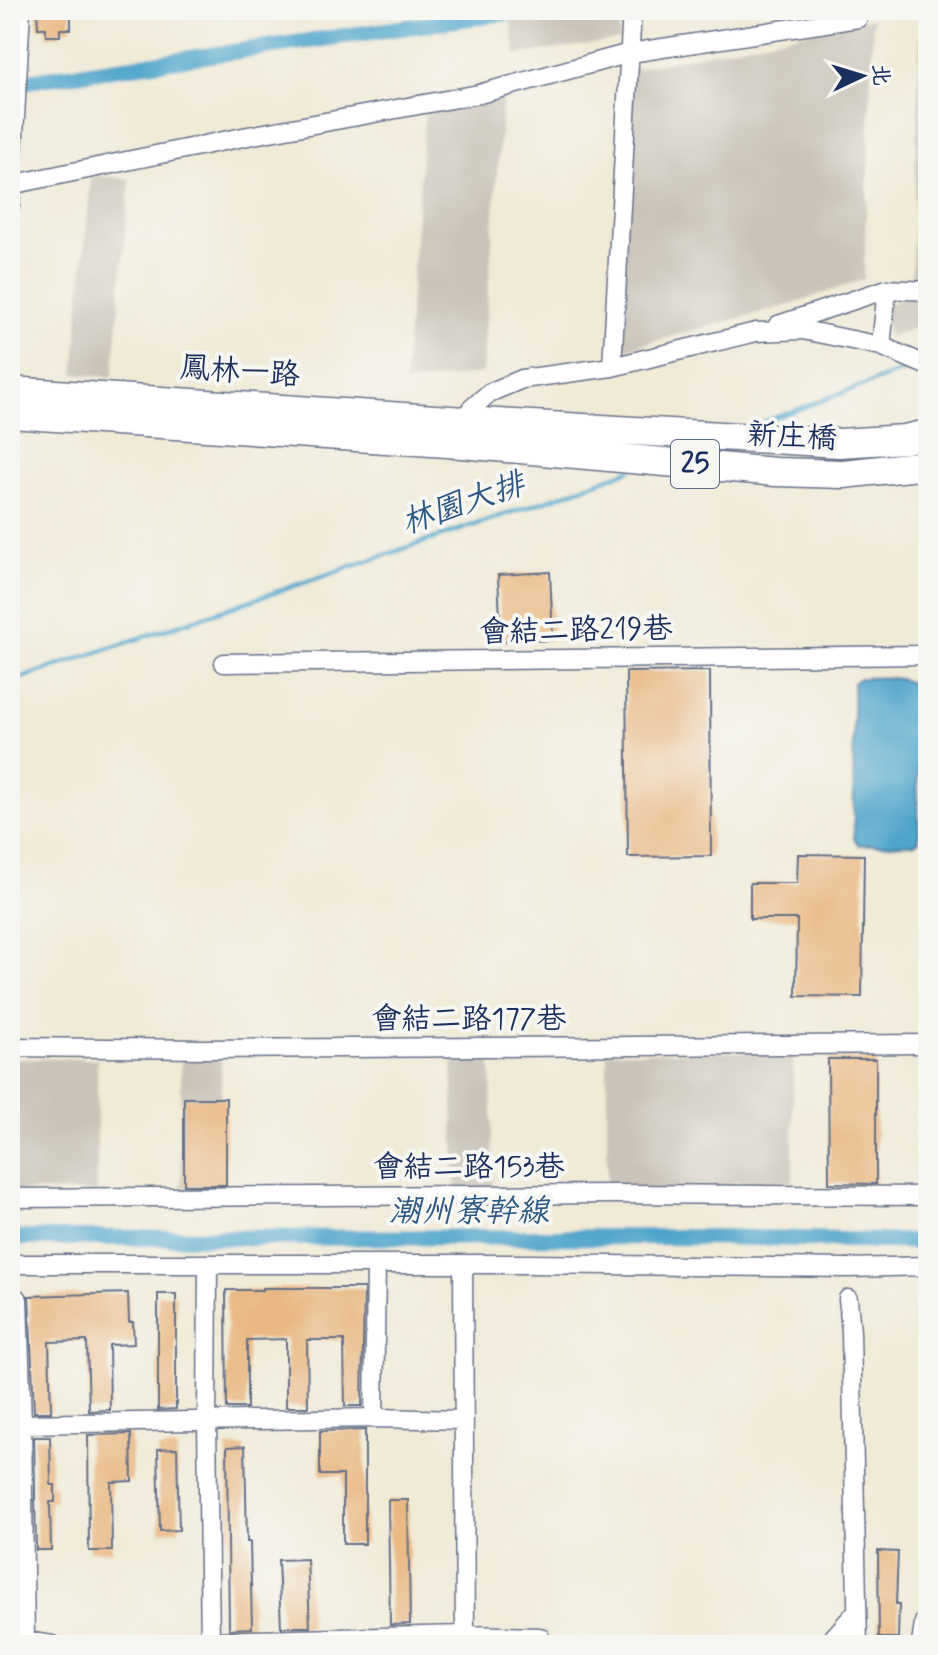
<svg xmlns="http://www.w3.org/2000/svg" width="938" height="1655" viewBox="0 0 938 1655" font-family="Mynerve,'LXGW WenKai TC',sans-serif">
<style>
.industrial{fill:#c9c3b8}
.water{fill:#4fa5cb;stroke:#356a94;stroke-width:2}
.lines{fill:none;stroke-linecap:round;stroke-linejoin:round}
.stream{stroke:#4fa5cb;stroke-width:5}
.canal{stroke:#4fa5cb;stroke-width:16}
.building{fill:#e9b882}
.street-casing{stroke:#667088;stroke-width:21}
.secondary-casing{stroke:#667088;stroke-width:29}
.primary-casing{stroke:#667088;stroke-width:31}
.street{stroke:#fff;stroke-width:18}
.secondary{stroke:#fff;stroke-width:26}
.primary{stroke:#fff;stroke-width:28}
.labels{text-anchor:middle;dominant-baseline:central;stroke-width:8;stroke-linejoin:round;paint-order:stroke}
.shield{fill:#f6f6f2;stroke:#5d6b8a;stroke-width:2}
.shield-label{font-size:28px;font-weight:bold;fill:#1b2f5e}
.street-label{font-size:30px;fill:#1b2f5e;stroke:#f6f6f2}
.water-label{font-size:32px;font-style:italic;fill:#2d5884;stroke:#f6f6f2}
</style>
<rect width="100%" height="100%" fill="#f6f6f2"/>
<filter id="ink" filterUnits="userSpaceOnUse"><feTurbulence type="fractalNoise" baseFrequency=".0125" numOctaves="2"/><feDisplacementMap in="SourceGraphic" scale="16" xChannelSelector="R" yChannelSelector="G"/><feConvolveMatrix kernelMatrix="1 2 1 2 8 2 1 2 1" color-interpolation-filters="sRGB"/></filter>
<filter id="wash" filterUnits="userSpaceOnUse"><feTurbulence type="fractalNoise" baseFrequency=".006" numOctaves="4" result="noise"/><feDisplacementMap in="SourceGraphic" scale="32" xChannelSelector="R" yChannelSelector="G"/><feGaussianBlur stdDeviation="1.8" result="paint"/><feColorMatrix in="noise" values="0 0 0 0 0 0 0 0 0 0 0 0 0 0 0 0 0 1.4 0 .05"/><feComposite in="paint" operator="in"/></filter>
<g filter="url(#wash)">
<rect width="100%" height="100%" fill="#f0ead6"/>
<path class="industrial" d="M509 10H620V40L516 55Z
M921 10H928V324L888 337 884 306 911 295Z
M873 18 864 279 793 304 610 353 629 70Z
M503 98 482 373 404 384 425 108Z
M91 175 130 179 113 377 74 374Z
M607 1052H793V1182H734L733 1192 607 1193Z
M491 1054 493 1191H455L452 1055Z
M181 1058H221V1193H181Z
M10 1059H97V1192L10 1191Z"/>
<path class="water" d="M859 678C878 678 902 674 916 687L919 840 913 844 859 845 854 839 853 683Z"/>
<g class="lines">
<path class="stream" d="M752 426 916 366
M10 682 554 498 630 470"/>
<path class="canal" d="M20 82 528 10
M10 1238 714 1237 928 1242"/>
</g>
<g id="blocks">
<path class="building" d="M37 10H71V29H60V36H46V28H38Z
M550 572 553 640 501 642 498 575Z
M710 671 711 856 628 857 626 672Z
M798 854 864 855 862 997 796 996 797 919H750V883H797Z
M828 1059H876V1184L829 1183Z
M184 1098H226V1185H184Z
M263 1288H364L362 1406H345L344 1340H307L308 1407H286V1339L247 1340V1408H227L226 1290H263Z
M128 1293 129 1322H133L134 1344 109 1345 110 1410 89 1411 87 1341 49 1342 51 1412H34L29 1296Z
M158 1294H176V1409L158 1410Z
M365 1430V1544H343V1475H320V1431Z
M131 1434 132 1481 111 1482 112 1551H89L88 1435Z
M34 1437H50L51 1485H55V1502H50L51 1550H36Z
M245 1446 247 1542H250L252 1628 229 1629 227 1447Z
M177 1448 179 1530 160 1531 158 1449Z
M388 1500H408L410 1624 390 1625Z
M878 1551 898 1552 896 1604H899L898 1638H879Z
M307 1559 310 1627H281L278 1560Z"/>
</g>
</g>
<g filter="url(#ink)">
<use href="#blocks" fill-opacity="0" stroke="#667088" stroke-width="2"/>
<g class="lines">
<g class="street-casing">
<path id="street" d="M10 185 248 136 479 94 630 53 858 18
M10 206 21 10
M778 325 887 289 928 291
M881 346 887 289
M612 367 632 10
M465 421 471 409 489 393 522 379 612 367 756 332 803 330 881 346 928 366
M224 663 928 655
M10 1047 208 1049 928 1044
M10 1198 614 1194 928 1196
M10 1264H530L848 1268 928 1266
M208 1264 207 1421 210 1645
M463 1264 465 1645
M18 1299 22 1424 25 1641 52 1645
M848 1299 851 1332 858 1645
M374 1418 376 1264
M22 1424 374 1418 463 1420
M210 1641 465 1635 540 1637V1645
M827 1645 857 1611"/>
</g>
<g class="secondary-casing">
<path id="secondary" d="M925 1645 928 1623"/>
</g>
<g class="primary-casing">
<path id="primary" d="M10 391 465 421 839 443 905 439 928 434
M10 414 462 444 776 472 843 474 928 465"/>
</g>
<use href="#street" class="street"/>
<use href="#secondary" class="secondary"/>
<use href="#primary" class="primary"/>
</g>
</g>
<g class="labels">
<rect class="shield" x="671" y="440" width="48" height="48" rx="6"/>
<g class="shield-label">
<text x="695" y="464">25</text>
</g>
<g class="street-label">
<text transform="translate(240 372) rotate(4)">鳳林一路</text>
<text transform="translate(792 437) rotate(3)">新庄橋</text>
<text transform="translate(576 631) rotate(-1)">會結二路219巷</text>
<text x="469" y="1019">會結二路177巷</text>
<text x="469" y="1167">會結二路153巷</text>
</g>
<g class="water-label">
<text transform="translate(463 504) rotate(-19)">林園大排</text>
<text x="469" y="1212">潮州寮幹線</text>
</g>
</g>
<rect width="938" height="1655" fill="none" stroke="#f6f6f2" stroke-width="40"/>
<g transform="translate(862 76) rotate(86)" stroke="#f6f6f2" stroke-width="6" paint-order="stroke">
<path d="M0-6L14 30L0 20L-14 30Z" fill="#1b2f5e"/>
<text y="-12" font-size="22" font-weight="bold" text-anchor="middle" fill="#1b2f5e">北</text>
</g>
</svg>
